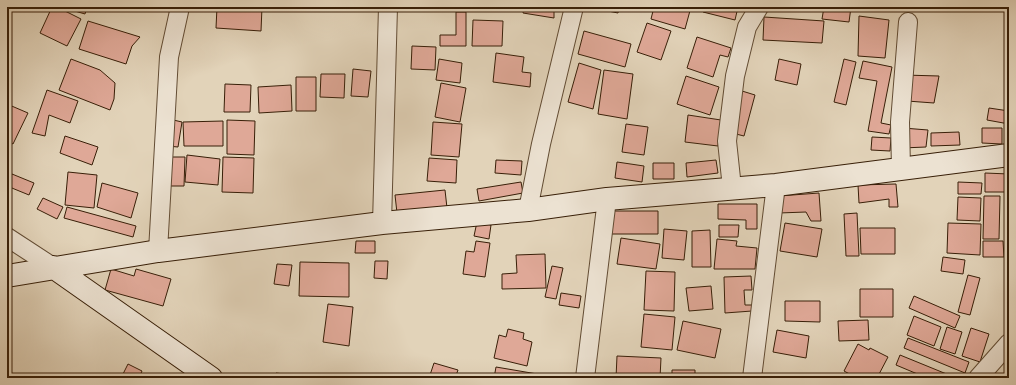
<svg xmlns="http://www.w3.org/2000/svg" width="1016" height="385" viewBox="0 0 1016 385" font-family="Cardo,serif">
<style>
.building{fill:#dfa897;stroke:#381f08}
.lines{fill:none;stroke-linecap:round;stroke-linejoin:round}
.street-casing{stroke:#624c34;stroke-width:20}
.secondary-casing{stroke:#381f08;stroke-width:24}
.street{stroke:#ece2d2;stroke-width:18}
.secondary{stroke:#ece2d2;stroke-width:22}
</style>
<rect width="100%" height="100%" fill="#e2d3b9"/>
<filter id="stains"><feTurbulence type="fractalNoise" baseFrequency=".005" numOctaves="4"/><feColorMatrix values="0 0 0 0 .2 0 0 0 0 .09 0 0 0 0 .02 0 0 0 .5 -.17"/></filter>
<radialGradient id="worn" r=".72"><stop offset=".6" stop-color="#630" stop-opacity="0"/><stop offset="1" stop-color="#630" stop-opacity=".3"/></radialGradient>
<path class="building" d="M52 7H57L81 19 67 46 40 33Z
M61 7H87L85 14Z
M217 7H262L261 31 216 28Z
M524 7H554V18L523 13Z
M588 7H619L618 13Z
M654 7H691L685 29 651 19Z
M704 7H738L735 20 703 12Z
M824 7H851L849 22 822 19Z
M456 12H466V46H440V35H456Z
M859 16 889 20 885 58 858 56Z
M764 17 824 21 822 43 763 40Z
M473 20 503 21 502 46H472Z
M88 21 140 37 132 46 126 64 79 49Z
M647 23 671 31 661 60 637 52Z
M584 31 631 44 625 67 578 54Z
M697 37 731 48 728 57 720 55 713 77 687 68Z
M412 46 436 47 435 70 411 69Z
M496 53 524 57 522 72 531 73 530 87 493 82Z
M71 59 100 70 115 83 114 99 110 110 59 90Z
M439 59 462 63 460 83 436 80Z
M779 59 801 64 797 85 775 80Z
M844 59 856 62 846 105 834 102Z
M863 61 892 67 881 123 891 125 889 134 868 131 877 81 859 78Z
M579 63 601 70 593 109 568 102Z
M353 69 371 71 368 97 351 96Z
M604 70 633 74 627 119 598 114Z
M321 74H345L344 98 320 97Z
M904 75 939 76 934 103 907 101Z
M686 76 719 87 710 115 677 104Z
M296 77H316V111H296Z
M441 83 466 88 460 122 435 117Z
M225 84 251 85 250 112H224Z
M291 85 292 111 259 113 258 87Z
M47 90 78 101 70 123 49 115 45 136 32 133Z
M742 91 755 95 744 136 732 133Z
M7 104 28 113 13 144 7 141Z
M989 108 1009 111V124L987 120Z
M688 115 721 120 718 146 685 142Z
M169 119 182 122 178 147 167 146Z
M227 120 255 121 254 155 227 154Z
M223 121V146H184L183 122Z
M433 122 462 124 459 157 431 155Z
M626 124 648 127 644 155 622 152Z
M903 128 928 130 926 147 902 148Z
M982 128H1002V144L982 143Z
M959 132 960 145 931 146V133Z
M65 136 98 147 92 165 60 153Z
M872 137 891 138 890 151 871 150Z
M187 155 220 159 218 185 185 182Z
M170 157H185L184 186H169Z
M223 157 254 158 253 193 222 192Z
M429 158 457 160 456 183 427 181Z
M496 160 522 161 521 175 495 173Z
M716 160 718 173 687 177 686 163Z
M617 162 644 166 642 182 615 178Z
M653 163H674V179H653Z
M68 172 97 175 94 208 65 205Z
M985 173 1009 174V192H985Z
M12 174 34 183 29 195 7 186Z
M521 182 523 193 479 201 477 189Z
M958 182 982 183 981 194H958Z
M102 183 138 193 131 218 97 207Z
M896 184 898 207H889V199L859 203 858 185Z
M445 190 447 208 397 213 395 195Z
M819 193 821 221H811L806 212 779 213V196Z
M984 196H1000L999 239H983Z
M958 197 981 198 980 221 957 220Z
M43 198 63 207 57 219 37 209Z
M718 204H757V229H746V220L718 219Z
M67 207 136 226 133 237 64 218Z
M610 211H658V234H610Z
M857 213 859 256H846L844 214Z
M477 222 491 225 489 239 474 236Z
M785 223 822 229 817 257 780 251Z
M948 223 981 224 980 255 947 253Z
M719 225H739L738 237H719Z
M860 228H895V254H861Z
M664 229 687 231 684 260 662 258Z
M710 230 711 267H692V231Z
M621 238 660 244 656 269 617 264Z
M717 239 737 241 736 246 757 248 755 269H714Z
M356 241H375V253H355Z
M476 241 490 243 485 277 463 274 466 251 474 252Z
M983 241H1003L1004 257H983Z
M545 254 546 288 502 289V274L517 273 516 255Z
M943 257 965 260 963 274 941 271Z
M375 261H388L387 279 374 278Z
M300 262 349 263V297L299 296Z
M277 264 292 265 289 286 274 284Z
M552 266 563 268 556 299 545 297Z
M111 269 134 276 136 269 171 279 163 306 105 290Z
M646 271 675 272 674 311 644 310Z
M968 275 980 278 970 315 958 312Z
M751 276 752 290H744L745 305H752V311L725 313 724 277Z
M711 286 713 309 689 311 686 288Z
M860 289H893V317H860Z
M561 293 581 296 579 308 559 305Z
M914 296 960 316 955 328 909 308Z
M785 301H820V322L785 321Z
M328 304 353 307 349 346 323 342Z
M644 314 675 317 672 350 641 347Z
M914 316 941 327 934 346 907 335Z
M868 320 869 340 839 341 838 321Z
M683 321 721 329 715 358 677 350Z
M947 327 962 332 955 354 940 349Z
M971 328 989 334 980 362 962 356Z
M508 329 524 333 523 339 532 342 527 366 494 358 499 335 506 337Z
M777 330 809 336 806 358 773 352Z
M908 338 969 362 965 373 904 348Z
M858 344 869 350 870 348 888 357 877 378H857L844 371Z
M900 355 949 375 947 378H927L896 365Z
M617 356 661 358 660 378H616Z
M434 363 458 370 455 378H429Z
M128 364 142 371 139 378H121Z
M496 367 543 375V378H494Z
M672 370H695V378H672Z
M276 373 300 376V378H276Z"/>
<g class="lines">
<g class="street-casing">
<path id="street" d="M901 169 900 122 908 22
M732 188 727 141 735 76 747 27 759 7
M528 210 541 144 574 7
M382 223 388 7
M7 237 53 267
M158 251 169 57 180 7
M585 378 607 199
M752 378 776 185
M978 378 1009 343"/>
</g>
<g class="secondary-casing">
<path id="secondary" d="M53 267 211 378
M7 276 158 251 382 223 528 210 607 199 776 185 1009 155"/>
</g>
<use href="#street" class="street"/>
<use href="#secondary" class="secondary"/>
</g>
<rect width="1016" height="385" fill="none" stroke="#e2d3b9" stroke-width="24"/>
<rect x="8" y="8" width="1000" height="369" fill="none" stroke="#381f08" stroke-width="2"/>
<rect x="12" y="12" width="992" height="361" fill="none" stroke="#381f08"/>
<rect width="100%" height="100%" filter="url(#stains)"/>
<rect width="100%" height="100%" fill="url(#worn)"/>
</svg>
